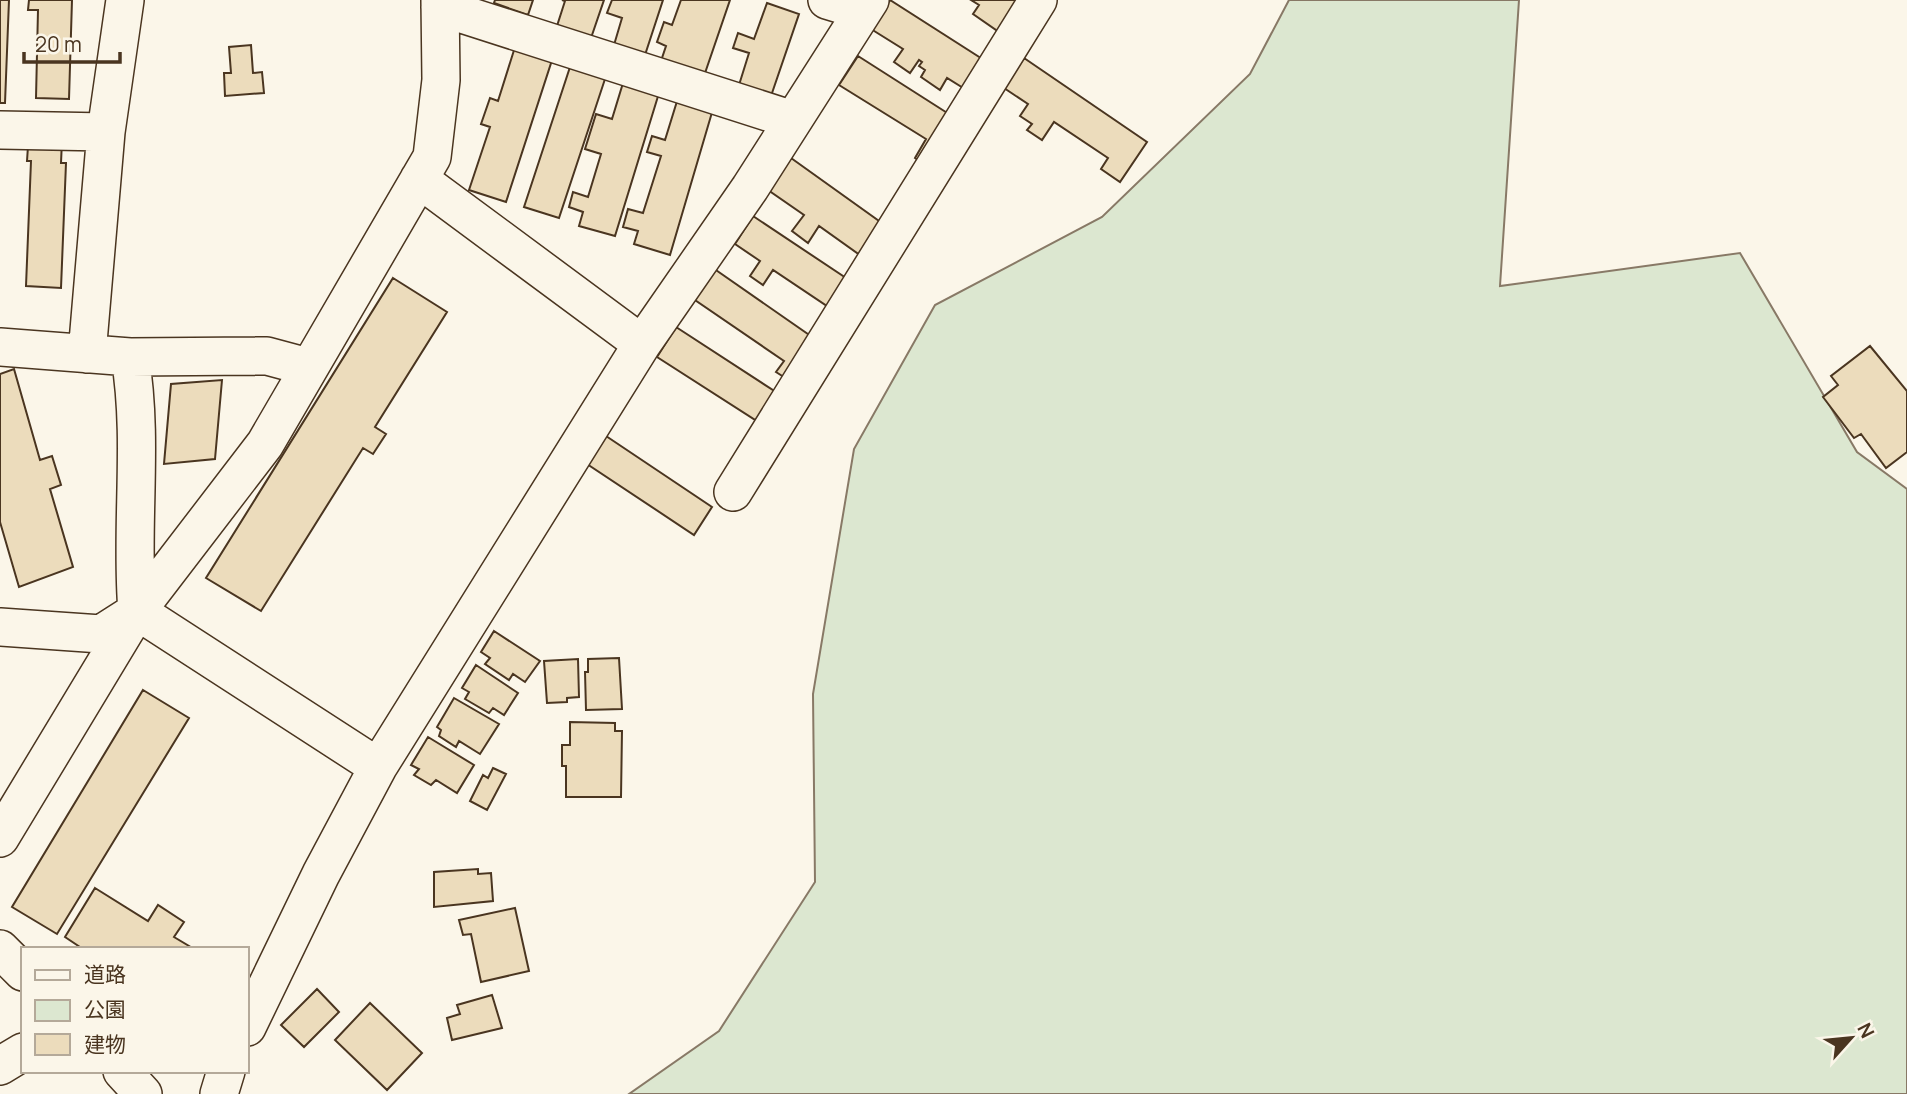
<svg xmlns="http://www.w3.org/2000/svg" width="1907" height="1094" viewBox="0 0 1907 1094" font-family="Manrope,'Noto Sans JP',sans-serif">
<style>
.green{fill:#dce7d0;stroke:#887966;stroke-width:2}
.building{fill:#ecdcbc;stroke:#4a3520;stroke-width:2}
.lines{fill:none;stroke-linecap:round;stroke-linejoin:round}
.minor-casing{stroke:#4a3520;stroke-width:40}
.minor{stroke:#fbf6e9;stroke-width:37}
</style>
<rect width="100%" height="100%" fill="#fbf6e9"/>
<path class="green" d="M1289 0H1519L1500 286 1740 253 1857 452 1907 489V1094H629L719 1031 815 882 813 694 854 449 935 305 1102 217 1250 74Z"/>
<path class="building" d="M0 0H9L5 103H0Z
M29 0H72L69 99 36 98 38 10H28Z
M495 0H533L528 15 494 3Z
M562 0H604L591 38 557 26 565 1Z
M612 0H663L645 55 614 45 622 18 607 13Z
M681 0H730L704 76 661 61 666 46 657 42 664 22 672 25Z
M890 0 987 62 968 91 947 78 940 90 921 77 925 70 919 66 922 62 919 60 910 73 894 62 903 49 871 29Z
M971 0H1021L999 32 973 14 979 5Z
M767 3 799 14 771 96 739 85 749 53 733 48 738 33 754 39Z
M251 45 253 73 262 72 264 93 225 96 224 73H231L229 47Z
M515 47 552 60 506 202 469 190 490 127 481 124 490 98 498 101Z
M858 56 952 116 924 164 915 158 926 139 839 85Z
M1024 58 1147 142 1120 182 1101 169 1108 158 1054 122 1042 140 1027 130 1032 124 1020 116 1028 104 1004 88Z
M571 64 606 76 559 218 524 207Z
M623 83 659 93 615 236 579 226 583 212 569 207 573 192 588 197 601 154 585 149 596 114 612 119Z
M678 98 713 109 670 255 634 244 638 231 623 227 628 209 643 213 661 156 647 152 652 136 665 140Z
M62 140 61 163H66L61 288 26 286 31 161H27L28 146Z
M791 158 886 226 864 258 819 226 808 243 792 231 804 215 768 190Z
M753 216 849 280 830 308 773 270 763 285 750 276 760 261 735 244Z
M713 268 815 339 787 379 776 372 784 361 692 298Z
M393 278 447 312 375 427 386 434 373 454 363 448 261 611 206 578Z
M676 327 779 394 760 423 657 357Z
M1870 346 1907 391V452L1886 468 1861 434 1854 438 1823 397 1838 385 1831 376Z
M14 369 40 460 52 456 61 485 50 489 73 567 19 587 0 522V374Z
M222 380 215 459 164 464 171 384Z
M606 436 712 507 694 535 587 464Z
M494 631 540 661 525 682 513 674 509 680 485 664 490 658 481 652Z
M619 658 622 709 586 710 585 672H588V659Z
M578 659 579 697 567 698V702L547 703 544 661Z
M476 665 518 693 504 715 493 708 489 713 465 699 469 692 462 688Z
M143 690 189 718 57 934 12 907Z
M454 698 499 724 480 754 459 741 456 747 439 736 441 730 437 727Z
M570 722 615 723V731H622L621 797H566V766H562V745H570Z
M428 737 474 765 457 793 436 780 431 785 414 775 419 769 411 765Z
M493 768 506 774 487 810 470 801 483 775 488 778Z
M478 869V874L491 873 493 901 434 907V872Z
M95 888 148 921 158 905 184 922 174 937 194 949H83L65 937Z
M515 908 529 971 481 982 471 934 463 935 459 920Z
M317 989 339 1012 304 1047 281 1025Z
M492 995 502 1028 452 1040 447 1018 460 1014 457 1005Z
M370 1003 422 1053 387 1090 335 1040Z"/>
<g class="lines">
<g class="minor-casing">
<path id="minor" d="M827 0 863 11
M440 7 793 120
M0 130 106 132
M419 179 642 344
M0 347 130 357 267 356 308 367
M87 354 106 132 125 0
M733 492 1038 0
M137 611 378 767
M0 627 101 634 137 611C130 527 144 441 130 357
M0 838 137 611 265 444 432 157 441 80 440 0
M0 949 23 972
M247 1027 321 874 378 767 642 344 750 188 870 0
M0 1066 23 1052
M122 1071 143 1094
M219 1094 226 1071"/>
</g>
<use href="#minor" class="minor"/>
</g>
<rect x="21" y="947" width="228" height="126" fill="#fbf6e9" stroke="#b4a999" stroke-width="2"/>
<rect x="35" y="970" width="35" height="10" fill="#fbf6e9" stroke="#b4a999" stroke-width="2"/>
<text x="84" y="982" font-size="21" fill="#4a3520">道路</text>
<rect x="35" y="1000" width="35" height="21" fill="#dce7d0" stroke="#b4a999" stroke-width="2"/>
<text x="84" y="1017" font-size="21" fill="#4a3520">公園</text>
<rect x="35" y="1034" width="35" height="21" fill="#ecdcbc" stroke="#b4a999" stroke-width="2"/>
<text x="84" y="1052" font-size="21" fill="#4a3520">建物</text>
<g transform="translate(1851 1038) rotate(63)" stroke="#fbf6e9" stroke-width="5" paint-order="stroke">
<path d="M0-5L12 26L0 18L-12 26Z" fill="#4a3520"/>
<text y="-10" font-size="19" font-weight="bold" text-anchor="middle" fill="#4a3520">N</text>
</g>
<path d="M24 52v10h96v-10" fill="none" stroke="#4a3520" stroke-width="3.5"/>
<text x="35" y="52" font-size="21" fill="#4a3520" stroke="#fbf6e9" stroke-width="5" paint-order="stroke">20 m</text>
</svg>
